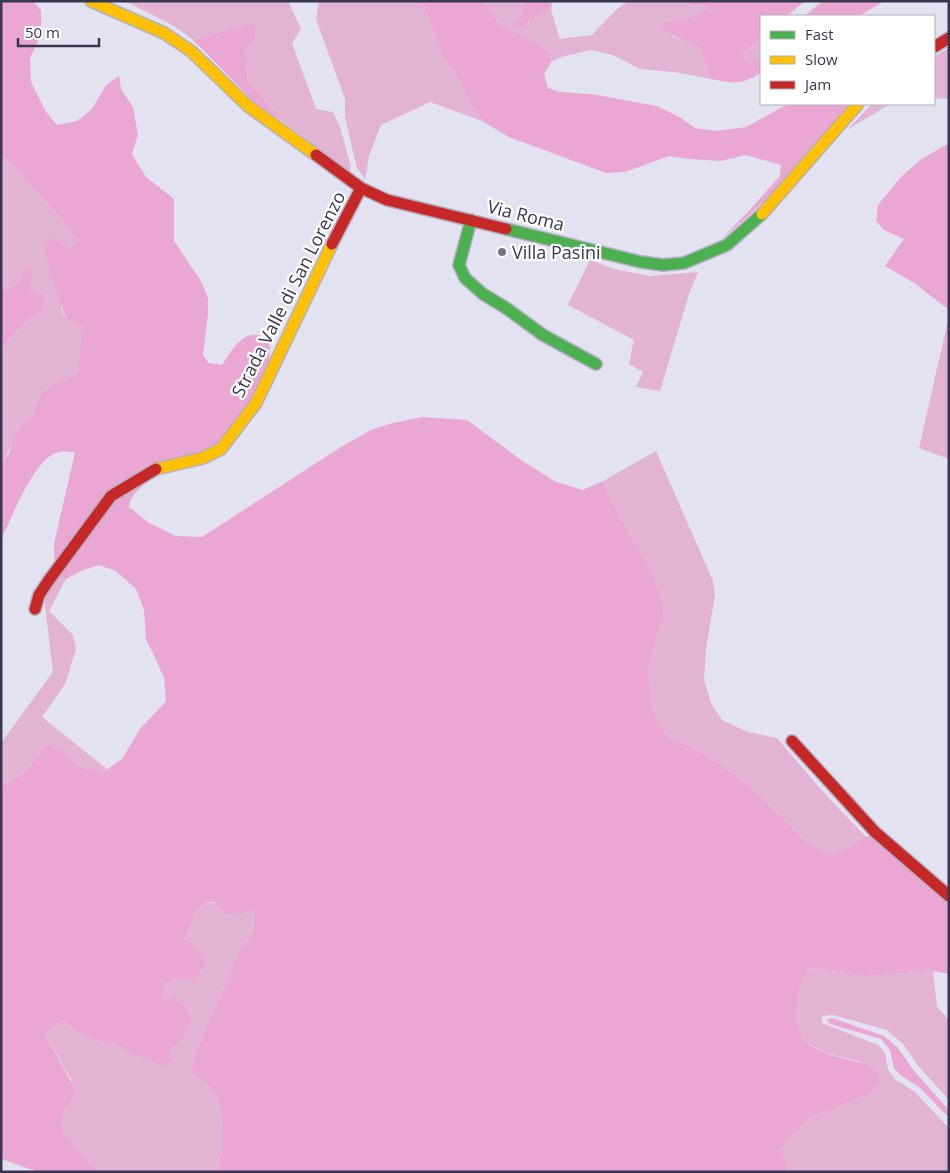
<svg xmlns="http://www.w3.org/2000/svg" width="950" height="1173" viewBox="0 0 950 1173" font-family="'Open Sans',sans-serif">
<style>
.green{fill:#e2b3d3}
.forest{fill:#eaa7d3}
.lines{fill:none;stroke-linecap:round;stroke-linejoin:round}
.fast-casing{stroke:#b2b0c3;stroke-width:14}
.slow-casing{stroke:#b2b0c3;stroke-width:14}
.jam-casing{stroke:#b2b0c3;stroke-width:14}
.fast{stroke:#4caf50;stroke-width:11}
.slow{stroke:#ffc107;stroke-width:11}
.jam{stroke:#c62828;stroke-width:11}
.poi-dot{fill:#747289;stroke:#fff;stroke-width:2}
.labels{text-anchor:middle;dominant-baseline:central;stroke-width:4.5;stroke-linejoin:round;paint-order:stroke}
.street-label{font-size:18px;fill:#383651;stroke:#fff}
.poi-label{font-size:18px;fill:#383651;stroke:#fff;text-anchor:start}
</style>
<rect width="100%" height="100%" fill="#e3e2f1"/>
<path class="green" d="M125 1H288L301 29 292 43 316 109 333 112 340 127 351 167 349 172 285 123 248 81 245 50 254 39 248 24 193 40 174 26Z
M319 1H422L443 57 460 81 471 104 482 121 430 102 381 125 369 156 365 179 357 168 345 117V99L316 19Z
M484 1H523L524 4 521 16 528 24C534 15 541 12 551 10L560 39 592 35 616 10 628 1H685L691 5 709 6C696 19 680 21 663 22L674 37 691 42 700 48 711 79 674 72 640 69 613 55 591 50 565 56 552 61 546 49 499 23Z
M761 38V60L746 62 743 54Z
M949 48V99L934 98V56Z
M872 104H894H890L847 130Z
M1 154C16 168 28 182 41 197 54 212 68 225 80 241L70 248 61 309 66 319 85 326 77 374C49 387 40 384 33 417 14 430 12 447 1 466V348L29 320 44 311 45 297 29 291 22 268 20 282 5 290 1 289Z
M590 260 614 269 650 276 698 272 689 294 660 391 636 387 643 372 629 364 634 340 568 305Z
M949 316V459L919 448Z
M656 451 713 581 715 595 706 649 704 680 711 703 722 720 748 732 777 738 824 793 866 837 833 855 809 844 765 801 733 773 695 748 669 738 654 714 648 671 663 614 648 566 606 491 603 481Z
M60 575 66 579 49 611 73 635 76 649 65 684 42 717 107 769 102 773C95 771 87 770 82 767 66 758 65 744 44 746 30 768 25 774 1 786V743L53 672 44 597Z
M205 902 253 908 254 931 240 951 211 1016 195 1054 191 1072C201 1080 213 1088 218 1101 224 1117 221 1155 218 1172H104L93 1166 64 1134 61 1126 64 1112 75 1095 72 1081 45 1034 63 1020 75 1031 94 1040 114 1044 135 1055 165 1067 169 1050 181 1041 184 1032 163 1002 166 983 176 979H194L193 947 185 939 196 912Z
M809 968 866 976 933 971 937 1007 949 1020V1100L920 1068 903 1044 887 1030 833 1015 822 1016V1023L878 1045 885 1053 888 1070 896 1080 915 1092 946 1125 949 1130V1172H788L787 1162 781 1150 790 1137 810 1118 833 1108 861 1062 826 1053 804 1041 796 1019 800 985Z"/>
<path class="forest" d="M1 1H33L41 10V35L30 58 31 82 46 112 57 125 77 121 92 109 106 85 119 76 121 89 133 107 138 135 132 154 146 177 174 199V241L201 281 208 298V314L203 355 209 363 222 365C230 353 241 332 258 335 261 336 266 340 269 341 270 352 270 365 266 375 264 383 223 445 218 448 195 462 132 478 129 507L149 523 176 536 202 537 341 447 371 430 389 424 422 417 467 420 521 460 556 482 583 490 603 481 606 491 648 566 659 592 663 614 648 671 654 714 669 738 695 748 733 773 765 801 809 844 833 855 875 832 949 896V974L933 971 866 976 809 968 800 985 796 1019 804 1041C811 1045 818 1050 826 1053 845 1061 873 1059 880 1082L869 1093 810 1118 790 1137 781 1150 787 1162 788 1172H218C221 1155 224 1117 218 1101 213 1088 201 1080 191 1072L195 1054 211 1016 240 951 254 931 253 908 241 914H226L214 902H205L196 912 185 939 204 956 205 965 194 979H176L166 983 163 1002 174 998 184 1006 191 1017 181 1041 169 1050 172 1059 165 1067 135 1055 114 1044 94 1040 75 1031 63 1020 45 1034 75 1089V1095L64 1112 61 1126 64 1134 93 1166 104 1172H38L1 1159V786C25 774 30 768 44 746 65 744 66 758 82 767 87 770 96 771 102 773L122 759 140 729 166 701 164 677 146 639 144 610 136 589 116 571 99 565 81 571 66 579 60 575 54 561V544L75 452C70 452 63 451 59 452 35 456 11 519 1 540V466L9 453 14 436 24 423 33 417C40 384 49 387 77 374L84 326 66 319 53 281 44 246 51 238 70 248 79 241C68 225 54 212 41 197 28 182 16 168 1 154Z
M422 1H484L499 23 546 49 552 61 544 74 548 88 559 92 591 94 657 106 681 118 695 128 716 131 746 127 788 104H854C812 149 769 202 721 239L746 214 780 176 781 165 746 155 721 161 689 159 669 156 625 172 606 173 509 137 482 121 471 104 460 81 443 57Z
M523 1H552L551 10C536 13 532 22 519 28L513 23 521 16 524 4Z
M685 1H805L787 16H761V38L743 54 746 62 761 60V73C739 86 734 83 711 79L700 48C687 40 676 39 664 29L663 21C680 22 697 18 709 6L691 5Z
M823 1H884L859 16H804Z
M248 24 255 25 254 39 245 50 248 81 285 123 255 103 193 40Z
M949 143V310L914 283 885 266 904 239 884 230 876 221 878 205 901 177 920 160Z
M22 268 33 271 29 291 45 296 44 311 29 320 1 348V289L5 290 20 282Z
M832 1018 884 1036 898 1048 915 1072 949 1110V1118L919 1087 900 1075 894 1068 890 1050 881 1039 830 1024 827 1020Z"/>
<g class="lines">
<g class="fast-casing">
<path id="fast" d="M471 220 459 265 465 278 483 294 506 308 543 335 596 364
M506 229 641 262 663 265 684 263 727 245 762 214"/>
</g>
<g class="slow-casing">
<path id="slow" d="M91 1 164 33 191 51 248 106 316 155
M762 214 858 104
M156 469 203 458 221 449 256 403 332 244"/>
</g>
<g class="jam-casing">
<path id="jam" d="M934 47 949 38
M316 155 361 188 387 200 506 229
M332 244 361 188
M35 609 39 595 49 580 111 496 156 469
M792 741 875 832 949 896"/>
</g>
<use href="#fast" class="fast"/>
<use href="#slow" class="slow"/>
<use href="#jam" class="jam"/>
</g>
<circle class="poi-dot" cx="502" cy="252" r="5"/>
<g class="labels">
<g class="street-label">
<text transform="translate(526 215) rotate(14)">Via Roma</text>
<text transform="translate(288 294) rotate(-63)">Strada Valle di San Lorenzo</text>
</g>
<g class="poi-label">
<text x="512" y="252">Villa Pasini</text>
</g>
</g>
<rect width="950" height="1173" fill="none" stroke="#383651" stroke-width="5"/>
<rect x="760" y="15" width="175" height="90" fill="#ffffff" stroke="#afafb9"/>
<rect x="770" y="31" width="25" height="8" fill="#4caf50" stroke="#afafb9"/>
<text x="805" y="40" font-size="15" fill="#383651">Fast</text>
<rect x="770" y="56" width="25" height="8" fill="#ffc107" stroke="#afafb9"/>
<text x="805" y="65" font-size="15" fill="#383651">Slow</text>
<rect x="770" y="81" width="25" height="8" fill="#c62828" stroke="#afafb9"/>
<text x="805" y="90" font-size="15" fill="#383651">Jam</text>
<path d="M18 38v8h81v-8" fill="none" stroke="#383651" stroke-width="2.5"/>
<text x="25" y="38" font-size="15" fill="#383651" stroke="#ffffff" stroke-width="4" paint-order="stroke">50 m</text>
</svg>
